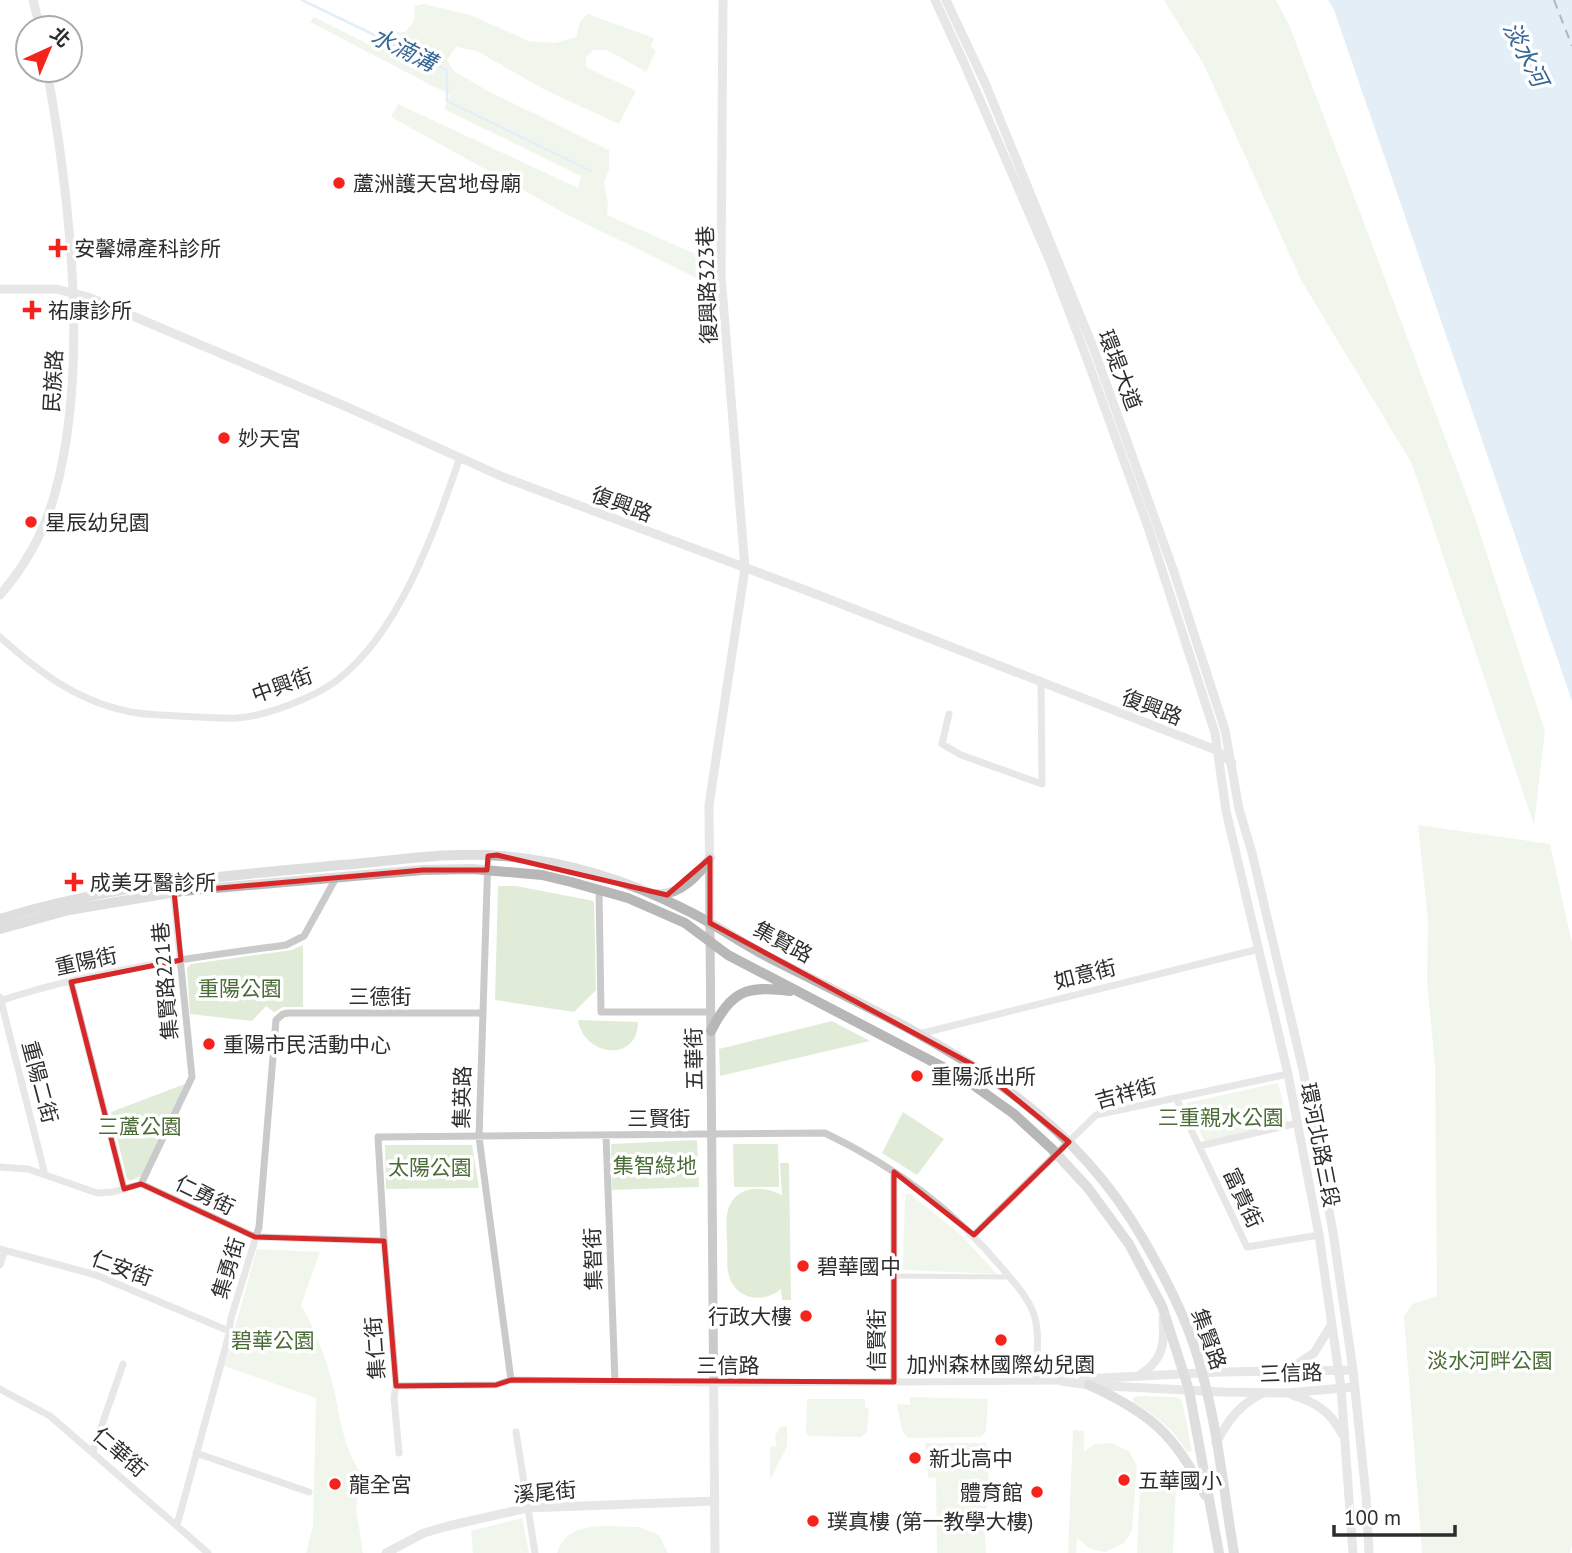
<svg xmlns="http://www.w3.org/2000/svg" width="1572" height="1553" viewBox="0 0 1572 1553" font-family="'PT Sans','Noto Sans TC',sans-serif">
<style>
.green{fill:#e1ecd8}
.water{fill:#c2d9ee}
.lines{fill:none;stroke-linecap:round;stroke-linejoin:round}
.stream{stroke:#c2d9ee;stroke-width:2.5}
.ferry{stroke:#346696;stroke-width:2;stroke-dasharray:9 7;stroke-linecap:butt}
.pedestrian{stroke:#cacaca;stroke-width:5}
.minor{stroke:#cacaca;stroke-width:7}
.tertiary{stroke:#cacaca;stroke-width:9}
.secondary{stroke:#b7b7b7;stroke-width:10}
.marked{fill:none;stroke:#d62828;stroke-width:5;stroke-linejoin:round}
.poi-dot{fill:#f6231d;stroke:#fff;stroke-width:2.5}
.labels{text-anchor:middle;dominant-baseline:central;stroke-width:7;stroke-linejoin:round;paint-order:stroke}
.poi-label{font-size:21px;fill:#2d2d2d;stroke:#fff;text-anchor:start}
.street-label{font-size:21px;fill:#2d2d2d;stroke:#fff}
.park-label{font-size:21px;fill:#4a6c36;stroke:#fff}
.water-label{font-size:23px;font-style:italic;fill:#346696;stroke:#fff}
</style>
<rect width="100%" height="100%" fill="#fff"/>
<path class="green" d="M1164 0H1276L1290 27 1472 509 1545 731 1534 825 1412 464 1301 280 1204 65Z
M424 4 470 15 529 41 555 43 576 37 580 21 588 14 654 38 651 46 656 51 646 72 607 50H593L586 58V67L636 91 619 124 545 90 477 51 456 47 447 60 455 72 490 92 609 150V170L604 182 608 203 607 215 716 263 717 288 566 214 391 117 398 104 578 188 581 176 444 109 450 95 310 22 314 17 376 48 392 32H405L414 21 415 6Z
M1418 825 1550 844 1572 943V1545L1570 1553H1422L1404 1316 1412 1304 1437 1296 1435 1066 1427 981 1428 921Z
M498 886H516L594 901 596 990 574 1012 495 1000Z
M303 945V1007H283L274 1012 266 1006 252 1021 190 1014 187 968 191 964 292 950Z
M578 1020 638 1022C638 1063 584 1057 578 1020Z
M832 1021 870 1041 720 1076 719 1049Z
M1278 1083 1288 1122 1205 1142 1186 1103Z
M185 1084 141 1176 130 1181 127 1179 111 1112Z
M903 1112 944 1139 917 1175 882 1153Z
M697 1140 699 1187 612 1190 611 1144Z
M733 1144H778L779 1187H734Z
M385 1145H472L479 1188 386 1189Z
M780 1163H789L791 1300H782L781 1289C764 1304 736 1300 729 1276 726 1265 728 1253 727 1243 727 1233 725 1220 728 1210 736 1185 762 1185 782 1195Z
M909 1193 960 1234 997 1274 903 1270 905 1195Z
M257 1249 320 1252 301 1305C315 1330 325 1354 332 1382 341 1416 341 1444 362 1475L356 1508 363 1553H306L313 1525 316 1398 224 1366Z
M1137 1396 1177 1397 1182 1400 1192 1451 1187 1452C1174 1430 1156 1415 1134 1403L1133 1398Z
M910 1397 988 1399 986 1432 980 1437 908 1438 902 1431 897 1404 910 1405Z
M807 1399H865V1408L869 1409 867 1432 861 1437 810 1436 806 1433Z
M787 1426V1447L770 1480V1447L776 1446 775 1436 780 1427Z
M1073 1430 1084 1431V1451L1095 1444 1111 1443 1129 1451 1137 1466 1132 1530 1124 1543 1105 1552 1090 1549 1077 1538 1076 1553H1068Z
M925 1443H986L990 1496 980 1524 985 1535 986 1553H937L936 1478 928 1477Z
M1140 1484 1176 1485 1173 1553H1137Z
M522 1518 529 1553H473L471 1531Z
M639 1527 659 1535 668 1553H557C567 1518 611 1527 639 1527Z"/>
<path class="water" d="M1328 0H1572V701L1334 10Z"/>
<g class="lines">
<path class="stream" d="M302 0 447 70V101L591 171"/>
<path class="ferry" d="M1554 0 1572 46"/>
<path class="pedestrian" d="M894 1276 1010 1277"/>
<path class="minor" d="M0 637C41 674 81 704 137 713 151 715 165 715 179 716 198 717 219 719 237 718 255 717 273 711 289 705 305 699 321 692 336 681 400 633 435 530 460 457
M949 714 942 744 961 755 1042 784 1041 682
M488 856 479 1137 511 1380
M599 890 601 1012H710
M71 982 124 1189
M0 997 45 1175
M0 1001C92 970 191 958 286 945L304 936 336 878
M919 1034 1259 949
M1176 1098 1247 1247 1319 1235
M606 1135 615 1382
M1199 1146 1298 1123
M0 1167 28 1169 97 1193 113 1192 141 1184 192 1077 173 888
M141 1184 255 1237 384 1241 378 1137 825 1133C894 1166 954 1210 1002 1268 1013 1281 1027 1296 1033 1312 1041 1332 1036 1359 1036 1381
M974 1235 1096 1115 1288 1074
M384 1241 396 1386 394 1397 399 1453
M0 1249 96 1275 229 1331
M0 1265 5 1250
M894 1382V1172
M396 1386 496 1385 511 1380 714 1383 1061 1381
M0 1389 50 1416 208 1553
M516 1432 535 1553
M93 1451 123 1364
M196 1453 309 1492
M177 1525 228 1338 231 1318 259 1227 276 1020 283 1014 288 1013H481"/>
<path class="tertiary" d="M33 0 40 28
M935 0 964 63 1049 259 1084 351 1149 530 1215 733 1226 811 1288 1074 1319 1235 1341 1388 1353 1553
M946 0 986 85 1093 347 1173 569 1225 730 1239 809 1252 853 1303 1070 1333 1232 1353 1370 1366 1496 1369 1553
M0 289H56L88 297 347 407 503 477 821 596 1216 750 1232 763
M0 595C25 566 45 530 55 493 90 366 70 198 47 70
M1287 1371 1314 1353 1330 1327
M1140 1375C1163 1360 1165 1344 1163 1318
M1083 1379 1220 1372 1353 1370
M1061 1381 1089 1385 1224 1392 1286 1393 1355 1387
M1292 1395C1316 1402 1331 1412 1342 1434
M1216 1443C1228 1420 1240 1404 1263 1393
M386 1553 424 1533 448 1526 527 1508 715 1501
M715 1553 709 805 745 568 721 276 723 0"/>
<path class="secondary" d="M657 894C679 896 699 875 710 858
M0 919C111 884 226 876 341 865 394 861 449 851 502 856 565 861 630 881 686 910 715 924 741 943 770 958 914 1031 1058 1090 1143 1239 1164 1275 1185 1315 1197 1355 1217 1419 1223 1488 1234 1553
M0 929 69 910 182 891 423 870 472 869 542 875 571 882 628 898 685 923 728 955 962 1077 1014 1114 1052 1149 1088 1188 1129 1244 1162 1306 1189 1390 1219 1553
M711 1031C731 991 746 985 790 991
M1089 1385C1150 1413 1175 1434 1205 1495"/>
</g>
<path d="M0 0H1572V1553H0ZM497 855 667 895 710 858V923L977 1067 1069 1142 974 1235 894 1172V1382L511 1380 496 1385 396 1386 384 1241 255 1237 141 1184 124 1189 71 982 181 960 174 892 423 870H487L488 856Z" fill="#fff" fill-opacity=".55" fill-rule="evenodd"/>
<path class="marked" d="M497 855 667 895 710 858V923L977 1067 1069 1142 974 1235 894 1172V1382L511 1380 496 1385 396 1386 384 1241 255 1237 141 1184 124 1189 71 982 181 960 174 892 423 870H487L488 856Z"/>
<g class="poi-dot">
<circle cx="339" cy="183" r="7"/>
<path d="M54.5 237.5h7v7h7v7h-7v7h-7v-7h-7v-7h7z"/>
<path d="M28.5 299.5h7v7h7v7h-7v7h-7v-7h-7v-7h7z"/>
<circle cx="224" cy="438" r="7"/>
<circle cx="31" cy="522" r="7"/>
<path d="M70.5 871.5h7v7h7v7h-7v7h-7v-7h-7v-7h7z"/>
<circle cx="209" cy="1044" r="7"/>
<circle cx="917" cy="1076" r="7"/>
<circle cx="803" cy="1266" r="7"/>
<circle cx="806" cy="1316" r="7"/>
<circle cx="1001" cy="1340" r="7"/>
<circle cx="915" cy="1458" r="7"/>
<circle cx="1124" cy="1480" r="7"/>
<circle cx="335" cy="1484" r="7"/>
<circle cx="1037" cy="1492" r="7"/>
<circle cx="813" cy="1521" r="7"/>
</g>
<g class="labels">
<g class="poi-label">
<text x="353" y="183">蘆洲護天宮地母廟</text>
<text x="74" y="248">安馨婦產科診所</text>
<text x="48" y="310">祐康診所</text>
<text x="238" y="438">妙天宮</text>
<text x="45" y="522">星辰幼兒園</text>
<text x="90" y="882">成美牙醫診所</text>
<text x="223" y="1044">重陽市民活動中心</text>
<text x="931" y="1076">重陽派出所</text>
<text x="817" y="1266">碧華國中</text>
<text x="792" y="1316" text-anchor="end">行政大樓</text>
<text x="1001" y="1364" text-anchor="middle">加州森林國際幼兒園</text>
<text x="929" y="1458">新北高中</text>
<text x="1138" y="1480">五華國小</text>
<text x="349" y="1484">龍全宮</text>
<text x="1023" y="1492" text-anchor="end">體育館</text>
<text x="827" y="1521">璞真樓 (第一教學大樓)</text>
</g>
<g class="street-label">
<text transform="translate(707 285) rotate(-92)">復興路323巷</text>
<text transform="translate(1120 370) rotate(69)">環堤大道</text>
<text transform="translate(53 381) rotate(-87)">民族路</text>
<text transform="translate(622 504) rotate(20)">復興路</text>
<text transform="translate(282 685) rotate(-20)">中興街</text>
<text transform="translate(1152 707) rotate(21)">復興路</text>
<text transform="translate(783 942) rotate(28)">集賢路</text>
<text transform="translate(86 961) rotate(-12)">重陽街</text>
<text transform="translate(1085 974) rotate(-14)">如意街</text>
<text transform="translate(165 981) rotate(-95)">集賢路221巷</text>
<text x="380" y="996">三德街</text>
<text transform="translate(694 1059) rotate(-91)">五華街</text>
<text transform="translate(40 1082) rotate(75)">重陽二街</text>
<text transform="translate(1126 1093) rotate(-15)">吉祥街</text>
<text transform="translate(462 1097) rotate(-89)">集英路</text>
<text x="659" y="1118">三賢街</text>
<text transform="translate(1320 1145) rotate(79)">環河北路三段</text>
<text transform="translate(205 1195) rotate(26)">仁勇街</text>
<text transform="translate(1243 1198) rotate(65)">富貴街</text>
<text transform="translate(593 1259) rotate(-92)">集智街</text>
<text transform="translate(122 1268) rotate(20)">仁安街</text>
<text transform="translate(228 1268) rotate(-73)">集勇街</text>
<text transform="translate(1209 1339) rotate(70)">集賢路</text>
<text transform="translate(876 1340) rotate(-90)">信賢街</text>
<text transform="translate(375 1348) rotate(-94)">集仁街</text>
<text x="728" y="1365">三信路</text>
<text transform="translate(1291 1373) rotate(-2)">三信路</text>
<text transform="translate(120 1452) rotate(41)">仁華街</text>
<text transform="translate(545 1492) rotate(-5)">溪尾街</text>
</g>
<g class="park-label">
<text x="240" y="988">重陽公園</text>
<text x="1221" y="1117">三重親水公園</text>
<text x="140" y="1126">三蘆公園</text>
<text x="655" y="1165">集智綠地</text>
<text x="430" y="1167">太陽公園</text>
<text x="273" y="1340">碧華公園</text>
<text x="1490" y="1360">淡水河畔公園</text>
</g>
<g class="water-label">
<text transform="translate(404 49) rotate(26)">水湳溝</text>
<text transform="translate(1526 54) rotate(63)">淡水河</text>
</g>
</g>
<g transform="translate(49 49) rotate(44)"><circle r="33" fill="#ffffff" stroke="#ababab" stroke-width="2"/>
<path d="M0-5L12 26L0 18L-12 26Z" fill="#f6231d"/>
<text y="-10" font-size="19" font-weight="bold" text-anchor="middle" fill="#2d2d2d">北</text>
</g>
<path d="M1334 1525v10h121v-10" fill="none" stroke="#2d2d2d" stroke-width="3.5"/>
<text x="1344" y="1525" font-size="21" fill="#2d2d2d" stroke="#ffffff" stroke-width="5" paint-order="stroke">100 m</text>
</svg>
